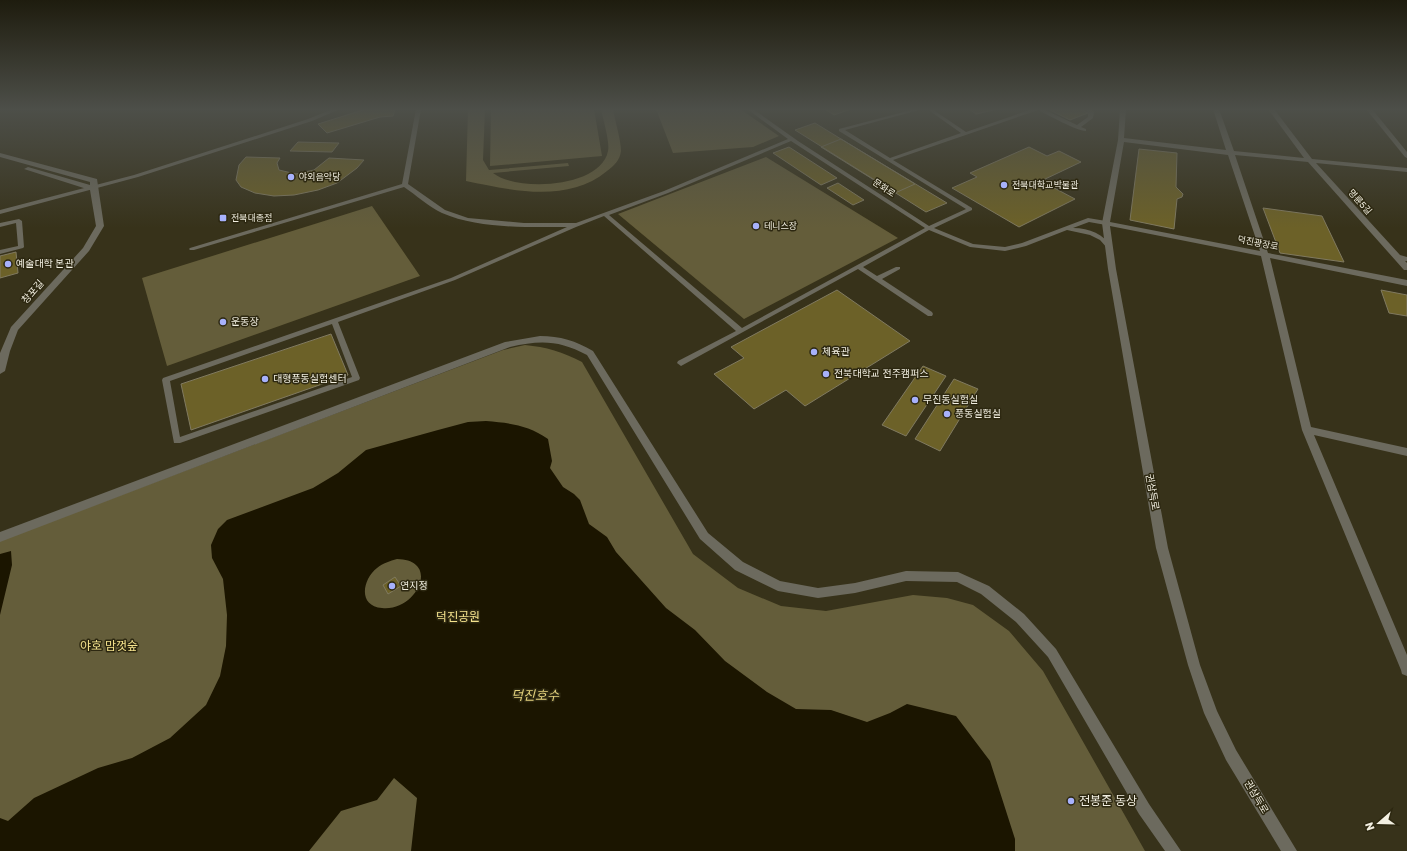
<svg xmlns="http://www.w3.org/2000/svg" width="1407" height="851" viewBox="0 0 1407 851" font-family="Rubik,'Noto Sans KR',sans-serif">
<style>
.green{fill:#645d3a}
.water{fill:#1b1500;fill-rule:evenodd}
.building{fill:#6c6128;stroke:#807a60}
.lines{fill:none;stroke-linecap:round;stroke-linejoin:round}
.lane{fill:#6c6a5e;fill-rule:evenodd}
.street{fill:#6c6a5e;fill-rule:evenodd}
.poi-dot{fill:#a7b1fc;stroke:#2d2811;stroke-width:1.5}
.labels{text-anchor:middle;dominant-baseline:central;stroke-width:3;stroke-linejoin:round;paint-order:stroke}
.far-poi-label{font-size:9px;fill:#f2efe1;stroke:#2d2811;text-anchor:start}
.far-street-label{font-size:9px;fill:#f2efe1;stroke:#2d2811}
.poi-label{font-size:10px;fill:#f2efe1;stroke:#2d2811;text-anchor:start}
.street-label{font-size:10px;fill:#f2efe1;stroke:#2d2811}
.near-park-label{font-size:12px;fill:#f4e28d;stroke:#2d2811}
.near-poi-label{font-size:12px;fill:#f2efe1;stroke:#2d2811;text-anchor:start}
.near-water-label{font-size:13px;font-style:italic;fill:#e4d27d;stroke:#2d2811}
</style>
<rect width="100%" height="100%" fill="#37321a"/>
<path class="green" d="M468 109H485L483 160 489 170 568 163 569 166 493 173C517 192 601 188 608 151 610 142 603 119 601 109H613C615 121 621 140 621 151 620 160 614 166 607 171 567 204 511 190 466 181Z
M491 109H594L602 156 490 166Z
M656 109H740L779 136 753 147 673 153Z
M766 157 898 238 744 319 618 214Z
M372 206 420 276 167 366 142 278Z
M525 345C546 347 563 352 582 362L693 554 738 588 781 606 826 611 913 595 947 598 973 605 1009 631 1043 671 1145 851H0V541L503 350Z"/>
<path class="water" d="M486 421C510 423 528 425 548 439L552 461 550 468 563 487 574 494 580 500 589 524 607 537 616 552 666 608 695 630 725 661 767 692 796 709 831 710 867 722 890 713 907 704 956 716 990 761 1015 839V851H411L417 798 394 778 377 800 341 811 309 851H0V818L8 821 34 798 98 768 132 758 170 738 206 705 220 676 226 646 227 615 223 579 212 558 211 545 218 529 227 520 313 488 338 473 366 450 438 430 468 422ZM397 559C442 560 416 612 382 608 358 606 362 580 377 568 383 563 390 561 397 559Z
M11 551 12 565 0 615V554Z"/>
<path class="building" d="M366 109H395L393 116 380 117 327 133 318 124Z
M825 109H851L834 115Z
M969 109H998L976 114Z
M1048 109H1080L1088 113 1070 120Z
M815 123 841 139 947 203 926 212 795 130Z
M841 139 915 184 895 193 821 147Z
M298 142 339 143 332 152 290 151Z
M789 147 837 178 821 185 773 153Z
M1029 147 1047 156 1059 151 1081 162 1041 181 1075 199 1019 227 952 188 977 177 970 173Z
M1139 149 1177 153 1176 187 1183 194 1182 197 1177 199 1174 229 1130 220Z
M246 157 280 158 277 163 279 170 296 174 314 170 329 158 364 160 357 168 337 183 318 190 294 195 274 196 255 193 241 187 236 180 239 165Z
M838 183 864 200 853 205 827 188Z
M1263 208 1322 216 1344 262 1280 253Z
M16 252 18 273 0 278V256Z
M837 290 910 341 805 406 786 390 754 409 714 374 744 358 731 347Z
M1381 290 1407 295V316L1389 313Z
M331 334 348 375 191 430 181 384Z
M923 366 946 376 906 436 882 425Z
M954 379 978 389 940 451 915 439Z
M395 577 401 586 388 594 383 585Z"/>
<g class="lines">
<path class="lane" d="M333 109H340L312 121 138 177 0 214V210L134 175 308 119Z
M416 109H421L408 184 445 210 468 218 524 223H576L664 191 788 139 747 109H753L798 141 929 226 966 209 839 131V129L915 109H923L845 130 890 158 961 133 927 109H932L966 132 1032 109H1043L1077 125 1088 117V112L1085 109H1090L1094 112 1093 118 1081 127 1086 129V131C1077 131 1048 115 1038 110L893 160 972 208V210L934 228 973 244 1005 247 1022 243 1088 218 1106 221 1109 223 1106 225 1089 222 1073 228C1090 228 1103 234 1113 248L1110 250 1108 249 1100 240 1090 235 1067 230 1026 246 1005 251 970 247 929 230 863 267 877 276 896 267H900V269L882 279 932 312 933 314 932 316H928L858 269 681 366 677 363 678 361 736 331 604 216 576 227 455 280 338 322 360 378 359 380 180 443H174L162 380 163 378 451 278 567 227C527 227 479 229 442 213 429 207 416 195 404 187L194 250H190L189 249 190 248 402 184ZM791 141 925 228 742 328 609 215 668 193ZM332 324 352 377 180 437 170 381Z
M19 219 22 221 24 247 23 248 0 254V250L18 246 16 223 0 227V223Z"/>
<path class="street" d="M1120 109H1126L1124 138 1226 150 1213 109H1219L1234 151 1304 158 1268 109H1274L1312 159 1407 168V172L1316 163 1400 255 1407 257V261H1405L1407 263V270H1404L1308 162 1235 155 1268 253 1407 280V286L1270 258 1311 427 1407 448V456L1314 435 1407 655V676L1402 674 1401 670 1302 430 1261 256 1110 226 1116 269 1168 548 1200 665 1217 711 1236 750 1297 851H1281L1226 760 1204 713 1188 665 1156 548 1108 269 1102 223 1118 140ZM1124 142 1228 155 1260 251 1110 222Z
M1366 109H1372L1407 152V158L1405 157Z
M0 153 97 179 104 226 89 251 18 330 10 351 5 371 0 374V353L11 327 83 248 96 226 90 190 24 169 28 167 90 185V182L0 157Z
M540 336C560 336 576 341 593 351L708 533 743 562 780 581 818 588 855 583 906 571 958 572 989 586 1024 614 1056 649 1149 804 1181 851H1165L1139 814 1048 657 1016 622 981 594 957 582 906 581 855 593 818 598 778 591 735 570 700 539 587 355C559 340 540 340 510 347L0 542V532L505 342Z"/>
</g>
<linearGradient id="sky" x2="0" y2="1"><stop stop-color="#1e1c0e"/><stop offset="0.48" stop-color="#4d4f49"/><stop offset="1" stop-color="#4d4f49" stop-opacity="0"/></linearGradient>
<rect width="1407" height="228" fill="url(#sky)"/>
<g class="poi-dot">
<circle cx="291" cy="177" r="4"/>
<circle cx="1004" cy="185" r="4"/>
<rect x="219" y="214" width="8" height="8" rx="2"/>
<circle cx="756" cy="226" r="4"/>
<circle cx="8" cy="264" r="4"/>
<circle cx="223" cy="322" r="4"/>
<circle cx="814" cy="352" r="4"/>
<circle cx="826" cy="374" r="4"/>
<circle cx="265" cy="379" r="4"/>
<circle cx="915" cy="400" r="4"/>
<circle cx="947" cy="414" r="4"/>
<circle cx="392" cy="586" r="4"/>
<circle cx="1071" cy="801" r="4"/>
</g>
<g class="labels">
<g class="far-poi-label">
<text x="299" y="177">야외음악당</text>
<text x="1012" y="185">전북대학교박물관</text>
<text x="231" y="218">전북대종점</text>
<text x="764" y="226">테니스장</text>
</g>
<g class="far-street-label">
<text transform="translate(884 188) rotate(33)">문화로</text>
<text transform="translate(1360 202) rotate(48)">명륜5길</text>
<text transform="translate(1258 243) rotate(11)">덕진광장로</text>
</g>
<g class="poi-label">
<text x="16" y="264">예술대학 본관</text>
<text x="231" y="322">운동장</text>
<text x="822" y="352">체육관</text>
<text x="834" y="374">전북대학교 전주캠퍼스</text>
<text x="273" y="379">대형풍동실험센터</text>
<text x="923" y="400">무진동실험실</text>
<text x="955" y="414">풍동실험실</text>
<text x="400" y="586">연지정</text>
</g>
<g class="street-label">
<text transform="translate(33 292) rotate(-48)">창포길</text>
<text transform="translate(1152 492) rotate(80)">권삼득로</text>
<text transform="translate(1256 797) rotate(59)">권삼득로</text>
</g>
<g class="near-park-label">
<text x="458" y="617">덕진공원</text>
<text x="109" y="646">야호 맘껏숲</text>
</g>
<g class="near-poi-label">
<text x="1079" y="801">전봉준 동상</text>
</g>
<g class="near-water-label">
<text x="535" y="695">덕진호수</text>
</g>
</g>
<g transform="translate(1379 823) rotate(250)" stroke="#2d2811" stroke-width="3" paint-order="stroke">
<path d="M0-3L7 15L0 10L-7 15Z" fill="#f2efe1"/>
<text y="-6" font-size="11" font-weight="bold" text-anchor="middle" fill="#f2efe1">N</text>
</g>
</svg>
